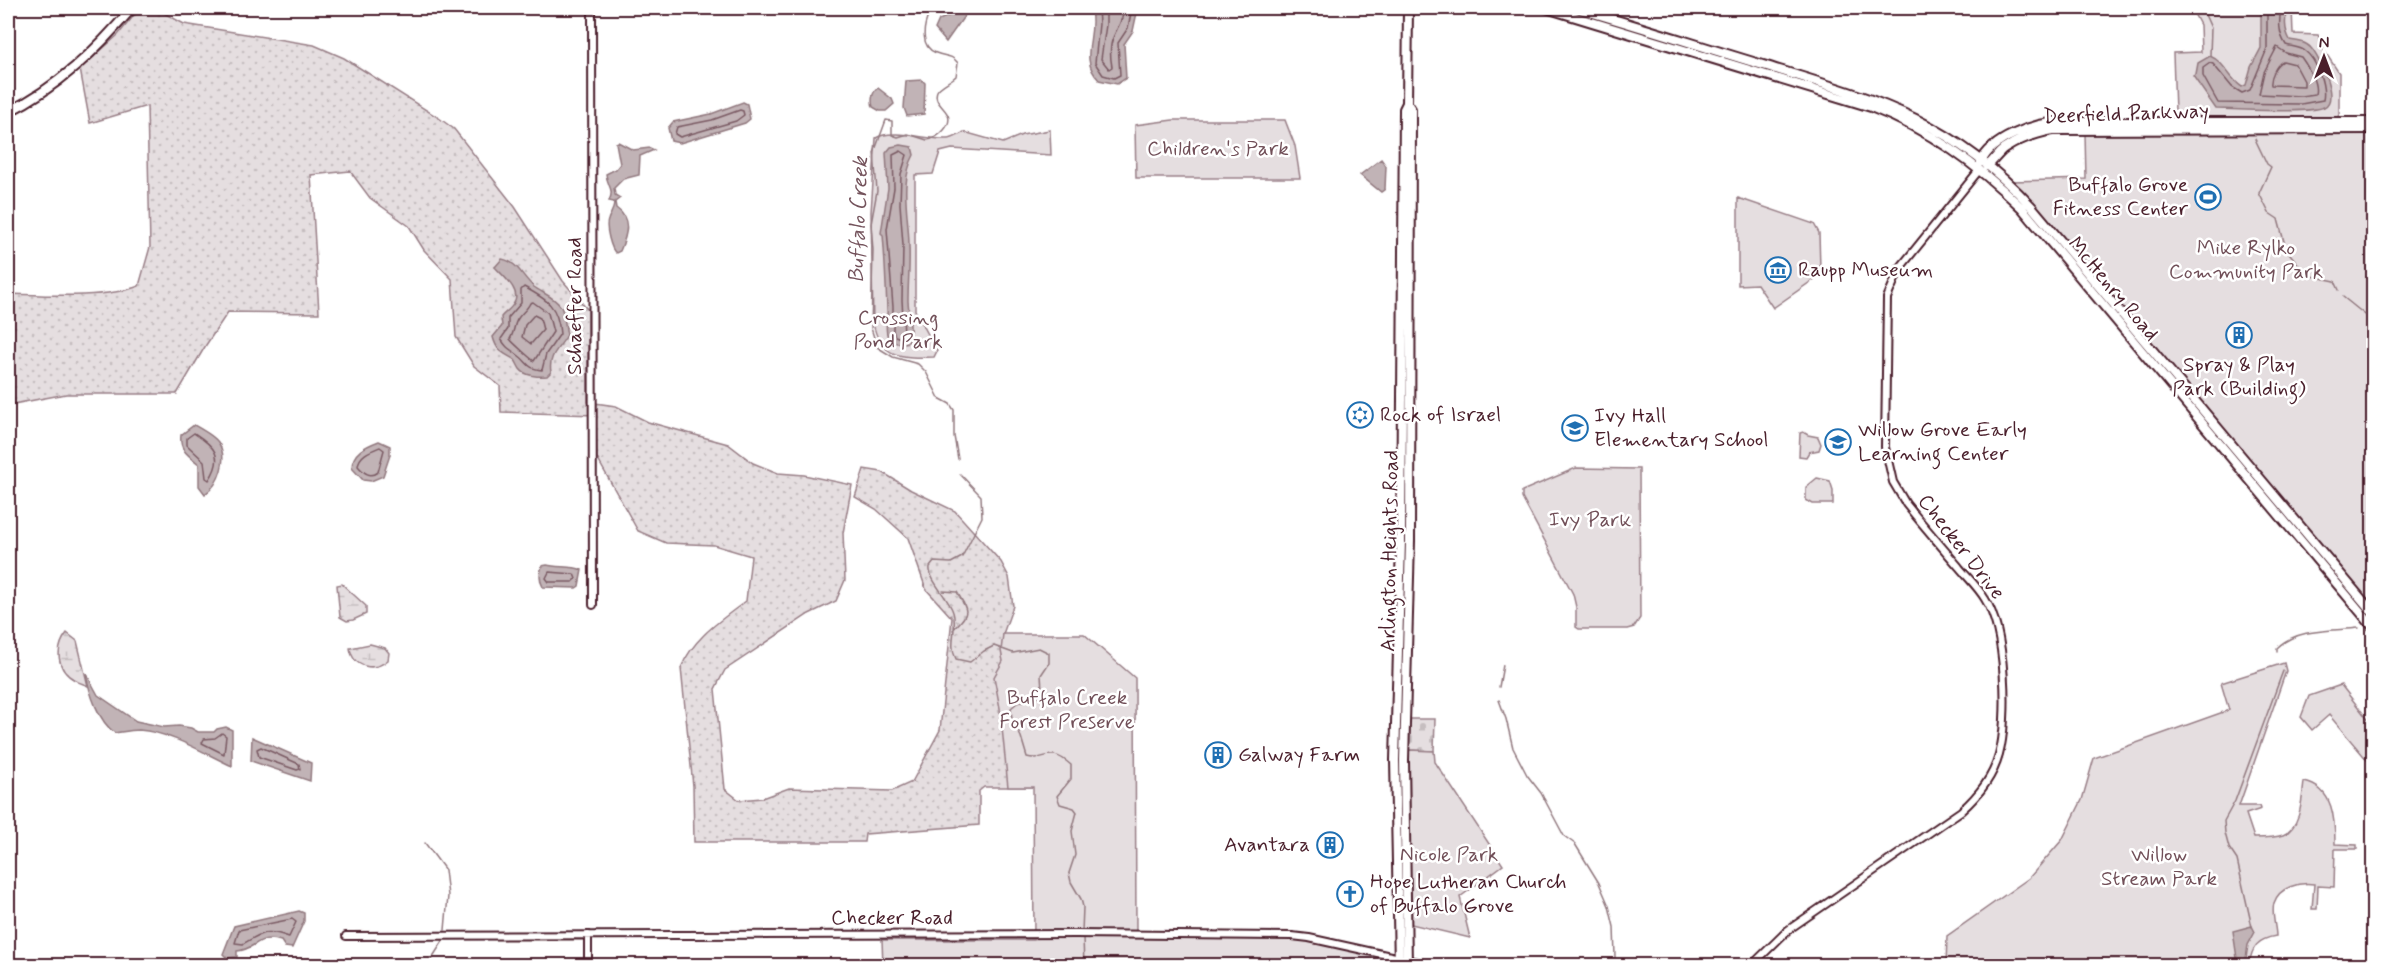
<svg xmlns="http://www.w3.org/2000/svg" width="2381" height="973" viewBox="0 0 2381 973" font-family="Mynerve,sans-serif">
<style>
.grass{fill:url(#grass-dots);stroke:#987e86;stroke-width:1.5}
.forest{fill:url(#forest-firs);stroke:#987e86;stroke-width:1.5}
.wetland{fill:url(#wetland-marsh);stroke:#987e86;stroke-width:1.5}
.cemetery{fill:url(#cemetery-stones);stroke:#987e86;stroke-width:1.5}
.park{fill:#e5dee0;stroke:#987e86;stroke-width:1.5}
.water{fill:#c1b3b6;stroke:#91787e;stroke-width:1.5}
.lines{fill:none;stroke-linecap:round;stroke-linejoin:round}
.shore{stroke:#7a5a63;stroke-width:1.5}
.stream{stroke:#91787e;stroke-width:1.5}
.minor-casing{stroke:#4a1f2b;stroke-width:10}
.major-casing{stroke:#4a1f2b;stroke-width:12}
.minor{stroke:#fff;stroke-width:6}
.major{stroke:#fff;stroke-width:8}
.labels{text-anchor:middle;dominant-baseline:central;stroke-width:5;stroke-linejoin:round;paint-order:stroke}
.street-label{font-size:21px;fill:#4a1f2b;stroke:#fff}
.park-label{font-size:21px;fill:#714f58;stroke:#fff}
.poi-label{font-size:21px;fill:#4a1f2b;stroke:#fff;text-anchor:start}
.water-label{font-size:22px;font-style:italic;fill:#74535c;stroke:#fff}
</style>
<defs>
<pattern id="grass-dots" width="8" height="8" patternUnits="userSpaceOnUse" patternTransform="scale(1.5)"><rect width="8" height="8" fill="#e5dee0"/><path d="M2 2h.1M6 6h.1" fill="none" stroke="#c6bec0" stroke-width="1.8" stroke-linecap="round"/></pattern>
<pattern id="forest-firs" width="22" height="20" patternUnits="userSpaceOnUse" patternTransform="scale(1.5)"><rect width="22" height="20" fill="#e5dee0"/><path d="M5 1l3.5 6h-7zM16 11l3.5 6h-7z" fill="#c6bec0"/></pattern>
<pattern id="wetland-marsh" width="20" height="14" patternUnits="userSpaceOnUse" patternTransform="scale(1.5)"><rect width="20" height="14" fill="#e5dee0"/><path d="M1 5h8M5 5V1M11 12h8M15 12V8" fill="none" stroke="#c6bec0"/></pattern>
<pattern id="cemetery-stones" width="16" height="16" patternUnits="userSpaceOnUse" patternTransform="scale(1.5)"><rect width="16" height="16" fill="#e5dee0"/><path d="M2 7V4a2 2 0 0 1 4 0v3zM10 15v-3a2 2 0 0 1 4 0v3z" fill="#c6bec0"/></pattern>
</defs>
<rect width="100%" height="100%" fill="#fff"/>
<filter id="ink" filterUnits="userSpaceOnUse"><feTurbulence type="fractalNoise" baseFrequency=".0167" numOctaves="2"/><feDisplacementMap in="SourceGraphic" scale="12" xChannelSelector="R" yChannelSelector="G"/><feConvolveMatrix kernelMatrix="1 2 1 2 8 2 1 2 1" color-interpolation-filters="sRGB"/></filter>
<g filter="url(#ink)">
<path class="grass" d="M140 8H155L184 24 314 45 344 58 439 118 454 129 515 207 563 281 588 310V402L616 406 648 422 728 444 753 463 778 473 804 475 852 485 843 533 845 580 836 601 809 614 725 670 715 689 725 789 739 800 762 798 789 788 892 791 912 782 940 730 952 618 926 589 908 538 876 509 855 497 864 469 882 472 911 490 955 511 1001 562 1009 577 1013 606 1003 634 1032 787H984L979 791V825L865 834 864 842H694L693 786 681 668C693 638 721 620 746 601L751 556 714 545 666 543 638 531 597 458 596 415 501 412 500 386 474 366 456 337 452 279 424 250 409 226 370 198 350 171 311 175 319 313 228 312 206 345 177 394H66L8 405V294C45 295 105 299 139 286L150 247 147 106 90 123 80 69 118 35Z"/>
<path class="forest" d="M1026 937 1038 941 895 945V938Z"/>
<path class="wetland" d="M342 584 366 606V614L353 620 347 621 340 617 337 585Z
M67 633 77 641 88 686C84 684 79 683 75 680 56 670 55 648 67 633Z
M370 644 385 648 389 653 388 660C374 672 353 668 350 648Z"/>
<path class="cemetery" d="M1410 719H1435L1434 751 1409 750Z"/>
<path class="park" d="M2191 8H2292L2293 34 2318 35 2325 52 2339 73V115L2336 119 2180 118 2175 112 2173 53 2201 52 2200 25Z
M1173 120H1285L1295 146 1300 178H1136L1135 125Z
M1050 130 1051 155 952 149 940 152 933 174 915 175V310L937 351 934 357C902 358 879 358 873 322L871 212 876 138C892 128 927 140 947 139 953 139 959 135 964 132L1003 143 1022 135Z
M2085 133H2373V610L2042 214 2012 181 2086 179Z
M1738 198 1814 224 1819 233 1820 269 1823 273 1773 308 1757 284 1738 285Z
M1803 432 1808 435 1818 437 1821 444 1819 450 1809 452 1806 457 1799 456 1800 433Z
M1576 468 1639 469 1640 618 1634 627 1627 629H1579L1576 627V607L1573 594 1522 498V491Z
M1817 478 1830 481 1833 490V504H1813L1806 500V487Z
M1003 634H1084L1135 678 1136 937 1299 939 1373 953 1395 961V965H883L882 940H1034L1033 787H1008L1000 708 994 677 1003 661 1001 651Z
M2284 663 2286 671 2239 806H2260L2261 809 2246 814 2254 838C2263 838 2275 838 2283 835 2301 828 2302 798 2304 782 2334 788 2335 820 2335 844L2357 845V849H2335L2334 887 2318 886 2317 909H2312L2314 884C2299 882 2279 887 2274 903 2271 912 2276 927 2276 936 2257 939 2252 947 2249 965L1946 966 1947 936 2029 878 2062 840 2082 800 2094 758 2229 710 2221 683Z
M2341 685 2373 726V767L2329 715 2312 730 2301 717 2309 696Z
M1409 750 1434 751 1435 762 1503 865 1460 897 1470 938 1411 924Z"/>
<path class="water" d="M961 8H970L946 42 935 29 939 20 958 12Z
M1095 8H1138L1133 31 1124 44 1126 78 1117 84 1099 80C1078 59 1097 36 1091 11Z
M2261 8H2287C2285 20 2284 29 2290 40 2297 41 2306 42 2311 48 2319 57 2340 100 2324 107 2309 114 2237 109 2216 109L2193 76 2196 74 2198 63 2210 56C2225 62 2229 79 2242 87L2246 85 2251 67 2261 48Z
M922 80 925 83 924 114 907 116 904 108 906 81Z
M878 88 892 99 894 104 886 111H880L873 107C871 100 872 92 878 88Z
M743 102 747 104 750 119 745 123 680 143 671 141 668 128 673 122 711 114Z
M618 142 633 150 650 148 654 150 640 156 639 175 623 179 614 188 615 195 620 198 615 202 616 208C632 219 627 235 620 251L616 253C611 250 605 227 608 220 610 213 614 212 614 202L609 201C615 189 607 186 606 174L616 169 620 164 616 143Z
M901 145 912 147 914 155C899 182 909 216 909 246 910 264 908 282 908 301 909 315 912 329 909 342 901 344 892 345 888 337 884 330 888 317 887 309 886 285 885 258 883 235L881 233 888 188 886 153 891 147Z
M1381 159 1386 166 1385 189 1381 192 1360 175Z
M502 259C518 262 522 277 534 287 542 293 555 297 561 307 565 315 565 326 567 335 559 349 548 355 551 372L547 376C539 377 525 376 520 369 518 366 517 363 515 360 505 353 497 353 493 337L502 326 501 317C505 312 511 309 514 303 522 291 502 275 495 267Z
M194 425C201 429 214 436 218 442 229 458 219 485 205 494L199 486V464C188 455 179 450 181 435Z
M379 441 390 446V455L383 476 371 481 363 480 352 468C352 452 366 446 379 441Z
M547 565C557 568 572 565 582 570L579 586 576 588 543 587C539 580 539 574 542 566Z
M86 673 98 695 136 721 164 727 179 726 191 728 198 732H214L217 729 226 727 232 730V766C204 753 170 732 139 730 131 730 122 732 115 733 98 721 89 692 86 673Z
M252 737 311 763 310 781 251 761Z
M299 911 304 913V921L292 948 285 947 281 941C258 933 256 950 237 951V957L227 958 223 954 234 926Z
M2252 926 2255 932 2248 945 2245 965H2238L2233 931Z"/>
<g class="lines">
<path class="shore" d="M1098 8 1099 24 1095 63 1103 75 1114 78 1120 75 1118 43 1128 28 1132 8
M1106 8V25L1101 59 1109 69 1112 67C1106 34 1119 35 1125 8
M2267 8V49L2250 90 2242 93 2232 87 2213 64 2210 63 2203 68V76L2218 103 2301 104 2323 100C2326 86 2317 60 2305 51 2300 47 2292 47 2286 45 2278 33 2279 21 2281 8
M2277 47 2286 53 2301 57C2308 67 2318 83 2315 94L2301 96 2259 94 2264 72Z
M2283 61 2295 64 2304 81V86L2271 85C2270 77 2276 65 2283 61Z
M740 110 743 111 744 115 736 121 680 137 675 134 677 127 712 120Z
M901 151 907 155 901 174 900 204 903 245 902 300 904 334 901 338 895 336 893 331V307L887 229 894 188 893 155Z
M524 287C548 300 558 306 560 334L546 354 542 370C526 368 529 363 518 355 509 348 508 350 501 339L508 329V318L521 303V290Z
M533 302 548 313 553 332 534 361C530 358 512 342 510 339 514 333 514 325 517 320 521 313 527 310 530 303Z
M534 315 540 318 543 330 531 344 522 337 525 325Z
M194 433C214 446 225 456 209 480L206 478 204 461 187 445V438Z
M380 447 384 450 378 472C370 478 364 473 358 466 359 455 370 451 380 447Z
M549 572 574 574 576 579 573 582H549L546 578Z
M222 733 226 736 224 754 202 743 204 739 215 738Z
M261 747 299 764 300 769 297 770 259 757 257 749Z
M292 919 296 922 289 937C266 929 263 932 243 944L235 943 239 930Z"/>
<path class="stream" d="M950 8 944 13 929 14C923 27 920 47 936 53 945 57 951 54 958 63L956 76C951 81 940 85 937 91 931 107 960 111 944 130 939 136 934 139 927 140L908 134 898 137 892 135V121L886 120 874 153 877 191 871 224 873 250 871 328 877 347 893 357 918 364 926 372 939 398 950 404 954 410V436L958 459
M2202 8 2211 28 2210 55
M2255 139 2267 164 2271 167 2259 193 2269 213 2278 219 2286 249 2307 275 2335 281 2339 290
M2343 297 2374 322
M960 474 981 496 982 517 962 557 951 563 934 562 930 567C928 580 949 598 953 612 958 627 948 644 956 659L970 662 984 651 994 646 1013 653 1039 648 1049 653V663L1041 675 1042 689 1039 697 1017 703 1011 708 1012 720 1021 737 1027 757C1047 763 1047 744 1071 765V779L1057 796 1060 804 1074 808 1077 812 1072 831 1075 855 1069 873 1071 882 1081 899 1083 907 1082 932
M943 591 957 592C970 614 969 612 953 630
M2277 652V648C2297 628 2332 631 2359 628
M1499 687 1503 665
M1499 700 1506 719 1513 748 1527 775 1541 793 1564 836 1575 844 1599 883 1609 906 1614 927 1615 957 1613 966
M425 843 445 870 448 896 445 930
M2252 927 2237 860 2229 848 2225 833 2224 821 2235 801 2283 671
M1083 937 1084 966
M427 966 443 941"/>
<g class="minor-casing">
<path id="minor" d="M592 8 593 605
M588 935V966
M346 936 1076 934 1292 936 1309 938 1436 966
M1751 966 1788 930 1961 811C1978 796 1993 777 1999 755 2009 718 2006 631 1985 599 1978 587 1967 577 1959 567 1941 546 1923 525 1906 504L1893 482 1885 447 1887 298 1900 268 1980 169"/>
</g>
<g class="major-casing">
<path id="major" d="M1546 8 1871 107C1930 130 1977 164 2022 208L2374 628
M1576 8C1638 26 1700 46 1763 65 1874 99 1949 118 2032 207L2374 614
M8 112C58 87 96 51 132 8
M1981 162C1992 138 2032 125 2056 122H2374
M1987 166C1993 162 1997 154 2004 149 2019 139 2036 133 2053 130L2374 129
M1399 966 1395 760 1401 541 1404 109 1407 103 1408 8
M1407 966 1404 760 1410 541 1411 109 1407 103"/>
</g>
<use href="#minor" class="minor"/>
<use href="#major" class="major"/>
</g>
</g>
<defs>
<g id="stadium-ring" transform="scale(1.35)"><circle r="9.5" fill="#fff" stroke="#1f6fb2" stroke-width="1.5"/><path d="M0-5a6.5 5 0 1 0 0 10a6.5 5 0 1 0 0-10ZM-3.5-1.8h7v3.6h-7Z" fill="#1f6fb2"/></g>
<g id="museum-ring" transform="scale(1.35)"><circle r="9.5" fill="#fff" stroke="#1f6fb2" stroke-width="1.5"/><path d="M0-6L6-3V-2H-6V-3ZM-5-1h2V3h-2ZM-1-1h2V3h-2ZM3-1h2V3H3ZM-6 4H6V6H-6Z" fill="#1f6fb2"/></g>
<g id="building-ring" transform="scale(1.35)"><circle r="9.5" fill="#fff" stroke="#1f6fb2" stroke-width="1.5"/><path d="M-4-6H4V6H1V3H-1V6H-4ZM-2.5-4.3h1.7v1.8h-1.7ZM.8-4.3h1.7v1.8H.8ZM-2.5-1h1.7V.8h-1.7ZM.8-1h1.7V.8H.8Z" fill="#1f6fb2"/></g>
<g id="synagogue-ring" transform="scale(1.35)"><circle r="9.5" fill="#fff" stroke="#1f6fb2" stroke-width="1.5"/><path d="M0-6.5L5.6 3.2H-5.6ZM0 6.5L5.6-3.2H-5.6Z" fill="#1f6fb2"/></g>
<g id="school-ring" transform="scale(1.35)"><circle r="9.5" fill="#fff" stroke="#1f6fb2" stroke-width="1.5"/><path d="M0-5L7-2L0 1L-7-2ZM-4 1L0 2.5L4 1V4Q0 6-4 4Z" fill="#1f6fb2"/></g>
<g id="church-ring" transform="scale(1.35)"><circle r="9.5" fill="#fff" stroke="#1f6fb2" stroke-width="1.5"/><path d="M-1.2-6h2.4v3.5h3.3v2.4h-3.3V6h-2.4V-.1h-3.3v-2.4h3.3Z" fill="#1f6fb2"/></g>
</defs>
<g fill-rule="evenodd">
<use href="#stadium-ring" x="2208" y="197"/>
<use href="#museum-ring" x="1778" y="270"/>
<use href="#building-ring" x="2239" y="335"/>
<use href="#synagogue-ring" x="1360" y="415"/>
<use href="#school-ring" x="1575" y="428"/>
<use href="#school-ring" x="1838" y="442"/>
<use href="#building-ring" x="1218" y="755"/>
<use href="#building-ring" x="1330" y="845"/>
<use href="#church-ring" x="1350" y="894"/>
</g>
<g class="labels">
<g class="street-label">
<text transform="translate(2126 114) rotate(-2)">Deerfield Parkway</text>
<text transform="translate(2113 289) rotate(50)">McHenry Road</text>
<text transform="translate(575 306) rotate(-90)">Schaeffer Road</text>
<text transform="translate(1961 547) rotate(52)">Checker Drive</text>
<text transform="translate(1390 551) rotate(-89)">Arlington Heights Road</text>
<text x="892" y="918">Checker Road</text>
</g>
<g class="park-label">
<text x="1218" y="149">Children's Park</text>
<text x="2246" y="248">Mike Rylko<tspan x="2246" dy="24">Community Park</tspan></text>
<text x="898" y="318">Crossing<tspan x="898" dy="24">Pond Park</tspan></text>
<text x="1590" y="520">Ivy Park</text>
<text x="1067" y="698">Buffalo Creek<tspan x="1067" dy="24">Forest Preserve</tspan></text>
<text x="1449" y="855">Nicole Park</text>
<text x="2159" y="855">Willow<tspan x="2159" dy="24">Stream Park</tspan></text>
</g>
<g class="poi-label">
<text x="2188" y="185" text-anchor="end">Buffalo Grove<tspan x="2188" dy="24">Fitness Center</tspan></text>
<text x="1798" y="270">Raupp Museum</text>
<text x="2239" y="365" text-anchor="middle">Spray &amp; Play<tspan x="2239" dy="24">Park (Building)</tspan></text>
<text x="1380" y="415">Rock of Israel</text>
<text x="1594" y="416">Ivy Hall<tspan x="1594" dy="24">Elementary School</tspan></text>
<text x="1858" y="430">Willow Grove Early<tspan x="1858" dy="24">Learning Center</tspan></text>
<text x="1238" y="755">Galway Farm</text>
<text x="1310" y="845" text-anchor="end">Avantara</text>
<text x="1370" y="882">Hope Lutheran Church<tspan x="1370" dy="24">of Buffalo Grove</tspan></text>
</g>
<g class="water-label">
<text transform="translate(859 220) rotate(-88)">Buffalo Creek</text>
</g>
</g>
<rect width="2381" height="973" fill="none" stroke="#fff" stroke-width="30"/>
<rect x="15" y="15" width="2351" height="943" fill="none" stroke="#4a1f2b" stroke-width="2" filter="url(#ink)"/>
<g transform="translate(2324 57)" stroke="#ffffff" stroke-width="4.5" paint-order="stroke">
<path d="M0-4.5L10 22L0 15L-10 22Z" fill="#4a1f2b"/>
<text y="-9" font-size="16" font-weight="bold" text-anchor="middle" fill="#4a1f2b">N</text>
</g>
</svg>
